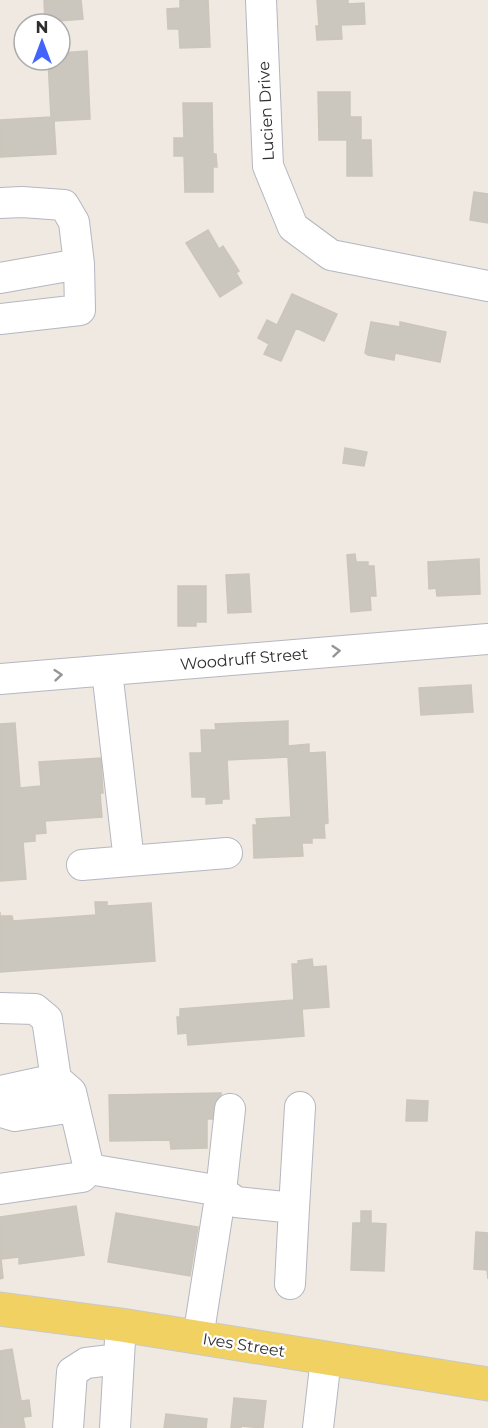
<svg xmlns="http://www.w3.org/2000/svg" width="488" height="1428" viewBox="0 0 488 1428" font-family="Montserrat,sans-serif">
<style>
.building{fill:#cbc7bf;stroke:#cbc5ba;stroke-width:1.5}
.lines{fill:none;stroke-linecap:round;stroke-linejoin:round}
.minor-casing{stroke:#b4b7c1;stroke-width:32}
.major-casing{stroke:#c9c9c9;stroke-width:35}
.minor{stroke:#fff;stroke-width:30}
.major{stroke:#f2d163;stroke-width:33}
.oneway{stroke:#969696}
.labels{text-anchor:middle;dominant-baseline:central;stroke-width:4.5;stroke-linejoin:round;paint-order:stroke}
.street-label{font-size:16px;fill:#2e2e2e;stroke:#fff}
</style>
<rect width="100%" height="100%" fill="#efe9e1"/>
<path class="building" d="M44 0H81L83 19 45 22Z
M180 0H208L210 47 180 48 179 29H168L167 9 180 8Z
M317 0H348V4L364 3 365 24 341 25 342 39 317 40 316 26H319Z
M87 51 90 119 54 121 56 154 0 157V120L51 117 48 60H60V53Z
M318 92H350V117H361V140H371L372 176H347V140H319Z
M183 103H212L213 154H216L217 167H213V192H185L184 156H174V138H184Z
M474 192 488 194V223L470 220Z
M208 230 219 249 223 246 239 271 236 273 242 283 220 297 186 243Z
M292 294 337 314 324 341 296 328 281 361 264 354 269 344 258 338 267 320 277 325Z
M371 322 400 327V322L446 332 440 362 395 353 394 360 368 355 365 353Z
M345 448 367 452 364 466 343 463Z
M355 554 356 562H368V566H374L376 596H370L371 610 351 612 347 555Z
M479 559 480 594 437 596 436 588 429 589 428 562Z
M249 574 251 612 228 613 226 575Z
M178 586H206V622H196V626H178Z
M471 685 473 712 421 715 419 688Z
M288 721V746L309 744V753L325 752 328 823 324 824 325 838H312V843H302L303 856 254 858 253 825H257L256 819 291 817 288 757 227 760 229 799H222V803L206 804V797H192L190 753H202L201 730H216L215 724Z
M15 723 20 788 41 786 39 762 101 758 103 793H100L102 817 45 821 46 833 35 834V841L23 842 26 879 0 881V724Z
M95 902H107V906L151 903 155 961 0 972V912V916H12L13 921 96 915Z
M312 959 313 967 326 966 329 1007 302 1009 304 1036 188 1045 187 1033 178 1034 177 1017H180V1009L294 1000 292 964H298V961Z
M221 1093V1119H207V1148L171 1149 170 1140 110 1141 109 1095Z
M407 1100 428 1101 427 1121H406Z
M76 1206 84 1255 19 1264V1257L1 1259 3 1278 0 1279V1217Z
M361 1211H371V1223L386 1224 384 1271 351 1270 353 1223H361Z
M116 1213 198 1227 190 1276 108 1262Z
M476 1232 488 1233V1279L487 1270 474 1269Z
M12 1349 21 1401 29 1400 31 1416 23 1417 25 1428H0V1351Z
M234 1398 266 1401 263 1428 241 1426V1428H231Z
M166 1414 207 1419 206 1428H164Z"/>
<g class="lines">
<g class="minor-casing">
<path id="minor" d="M261 0 268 166 293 227 331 255 488 286
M0 203 22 202 64 205 74 222 79 264 0 278
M0 319 80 310 79 264
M107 671 129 861 227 853
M0 679 488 639
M82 865 129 861
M0 1008 35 1009 47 1019 56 1079
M0 1091 56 1079 71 1092 89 1169 82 1177 0 1189
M0 1109 1 1112 15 1116 74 1107
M89 1169 221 1191 236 1202 294 1208 300 1107
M290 1284 294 1208
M198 1338 221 1191 230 1109
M68 1428 72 1372 86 1363 119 1359
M115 1428 120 1340
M318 1428 326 1358"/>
</g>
<g class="major-casing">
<path id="major" d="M0 1309 121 1325 488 1384"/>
</g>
<use href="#minor" class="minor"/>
<use href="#major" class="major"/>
</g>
<defs><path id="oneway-chevron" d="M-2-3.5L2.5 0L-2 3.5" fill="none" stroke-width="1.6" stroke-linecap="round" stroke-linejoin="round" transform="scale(1.5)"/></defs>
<g class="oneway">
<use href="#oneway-chevron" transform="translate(336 651) rotate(-5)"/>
<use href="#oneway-chevron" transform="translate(58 675) rotate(-5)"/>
</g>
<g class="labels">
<g class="street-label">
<text transform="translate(266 111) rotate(-93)">Lucien Drive</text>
<text transform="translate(244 659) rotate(-5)">Woodruff Street</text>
<text transform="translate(244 1345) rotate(9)">Ives Street</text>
</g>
</g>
<g transform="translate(42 42)"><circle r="28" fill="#ffffff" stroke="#ababab" stroke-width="1.5"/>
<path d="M0-4.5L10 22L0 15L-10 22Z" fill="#4264fb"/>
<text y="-9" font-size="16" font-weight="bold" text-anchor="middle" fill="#2e2e2e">N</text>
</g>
</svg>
